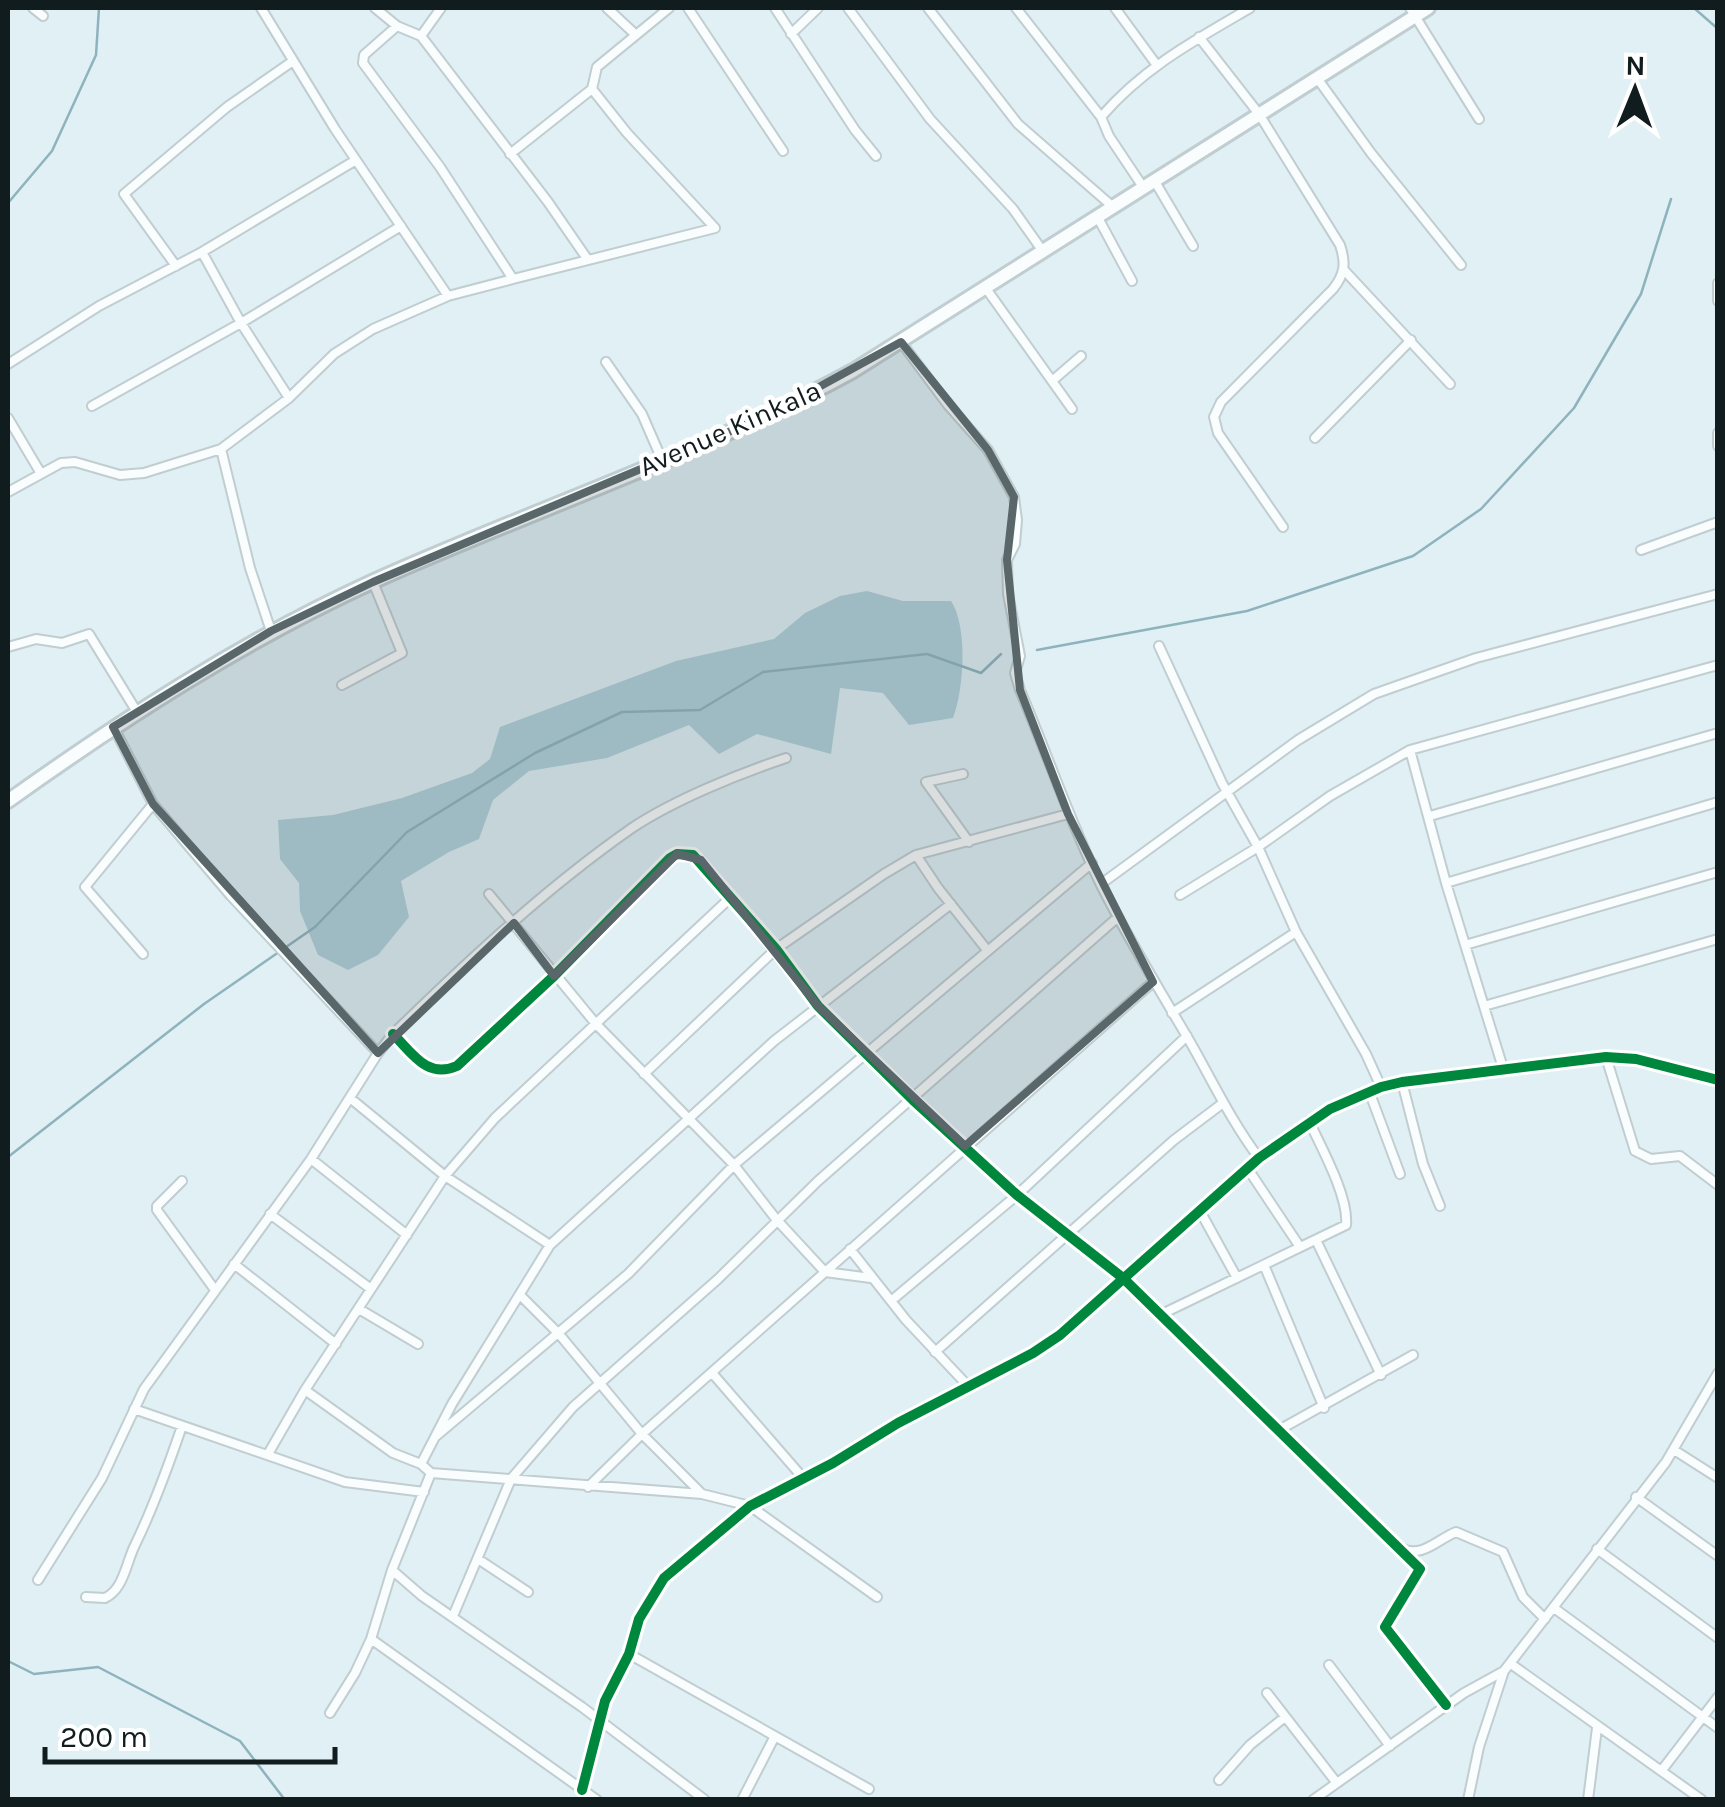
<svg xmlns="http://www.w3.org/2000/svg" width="1725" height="1807" viewBox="0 0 1725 1807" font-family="Karla,sans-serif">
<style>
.forest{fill:#b0d1da}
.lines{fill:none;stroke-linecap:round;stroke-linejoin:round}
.stream{stroke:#8eb3bd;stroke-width:2.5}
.minor-casing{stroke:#c0cdd1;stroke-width:12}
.primary-casing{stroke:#c0cdd1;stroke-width:18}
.minor{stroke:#fafdfd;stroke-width:8}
.primary{stroke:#fafdfd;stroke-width:12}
.cycleway-casing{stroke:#fff;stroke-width:16}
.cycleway{stroke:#00873e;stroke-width:10}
.marked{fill:#59666a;fill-opacity:0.2;stroke:#59666a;stroke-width:8;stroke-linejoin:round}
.labels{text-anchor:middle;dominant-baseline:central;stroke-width:9;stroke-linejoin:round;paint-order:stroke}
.street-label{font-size:28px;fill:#111c1f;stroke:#fff}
</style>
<rect width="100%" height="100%" fill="#e0f0f4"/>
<path class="forest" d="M867 591 903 601H951C968 627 964 689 953 718L909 725 883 693 840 688 831 754 757 734 719 754 689 725 607 758 529 771 493 800 479 839 449 852 401 881 409 917 378 955 348 970 318 955 300 911 299 883 280 859 278 820 333 815 402 798 472 773 490 759 500 727 676 661 774 639 805 613 840 596Z"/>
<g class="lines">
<path class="stream" d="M1694 8 1718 29
M8 203 52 151 96 55 99 8
M1037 650 1247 611 1413 556 1481 509 1574 408 1641 294 1671 199
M8 1157 204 1004 315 927 407 832 535 753 622 712 700 710 763 672 927 654 981 673 1001 654
M8 1661 34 1674 98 1667 240 1741 285 1800"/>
<g class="minor-casing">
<path id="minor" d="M33 8 43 16
M261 8 335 129 448 296
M375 8 397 26 421 36 548 202 588 260
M607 8 636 35
M688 8 783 151
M775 8 855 130 876 156
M848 8 930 119 1013 209 1042 250
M928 8 1018 124 1112 206
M1016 8 1101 117
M1115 8 1156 64
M1410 8 1479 119
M397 26 364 55 363 63 440 167 513 279
M791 34 818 8
M421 36 441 8
M1199 37 1259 114 1340 245C1346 263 1345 274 1333 289L1221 402 1214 417 1218 433 1283 527
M1317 78 1371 153 1461 265
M510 154 592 89 597 67 669 8
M1154 180 1193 246
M1143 187 1109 136 1101 117C1143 68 1195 40 1250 8
M1097 216 1132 281
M202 252 241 323 289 398
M176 266 124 194 227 107 293 61
M1344 270 1450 384
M1718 283V301
M985 287 1072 409
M901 342 948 405 988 450 1014 497 1017 520 1015 544 1007 560 1008 594 1020 656 1015 673 1020 690C1048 755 1070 823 1102 887 1129 940 1159 989 1189 1040 1212 1080 1231 1121 1259 1158
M606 362 642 414 662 460
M8 364 99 306 202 252 356 160
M1052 381 1081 356
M92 406 241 323 401 226
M8 418 40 472
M1718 433V446
M1315 438 1411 340
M221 449 250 568 271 631
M8 492 61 463 75 462 120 475 144 473 221 449 289 398 334 354 373 329 448 296 513 279 715 228 627 133 592 89
M1641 550 1718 522
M1159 646 1222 783 1258 847 1296 932 1366 1054 1381 1087
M8 647 36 639 62 643 89 634 137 712
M342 685 402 653 373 582
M114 728 153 804 231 896 378 1053
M1410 750 1446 883 1503 1068
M963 774 926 782 969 842
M1430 816 1718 733
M916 855 938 888 987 950
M1446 883 1718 802
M1101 884 1298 740 1374 694 1476 658 1718 594
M489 894 596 1024 734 1165 776 1219 825 1272 871 1278
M1180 895 1258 847 1330 796 1410 750 1718 665
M1465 945 1718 872
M143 954 85 887 153 804
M1484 1006 1718 939
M1172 1013 1296 932
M393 1034C413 1054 427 1079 457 1066L554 976 670 858 677 854 693 855 776 949 818 1006 913 1100 1017 1195 1123 1278 1420 1569 1385 1627 1446 1705
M1606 1057 1635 1151 1651 1159 1680 1156 1718 1185
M644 1074 776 949 884 874 916 855 1068 814
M1402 1082 1423 1164 1440 1206
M1369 1091 1400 1174
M350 1098 445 1176 550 1245
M311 1159 407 1235
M1248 1169 1300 1247
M182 1181 157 1206V1210L215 1290
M1200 1211 1237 1278
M270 1214 371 1289
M1316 1240 1381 1375
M850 1249 906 1320 969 1387
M234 1264 336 1344
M1264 1265 1324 1408
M520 1295 559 1334 642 1434 702 1494
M891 1301 1017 1195 1187 1036
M359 1309 418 1344
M1162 1314 1346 1225C1349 1197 1321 1147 1309 1121
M935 1352 1174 1140 1223 1103
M713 1374 804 1479
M305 1390 393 1453 421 1464 431 1473 702 1494 750 1506 877 1597
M134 1409 345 1482 424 1492
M1279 1430 1413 1355
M435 1437 628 1274 734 1165 1092 863
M1674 1450 1718 1478
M268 1454 305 1390 445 1176 495 1118 729 899
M421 1464 452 1404 550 1245 774 1041 951 904
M588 1487 642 1434 1153 982
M1636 1497 1718 1556
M1401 1548C1422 1559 1438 1539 1456 1532L1503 1552 1523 1597 1545 1619
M1597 1549 1718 1638
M478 1559 528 1592
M392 1570 422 1596 582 1707 705 1800
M38 1580 102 1478 144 1389 311 1159 378 1053 393 1034C468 961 546 888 632 828 674 800 738 774 786 758
M86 1597 105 1598C124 1589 126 1563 135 1545 154 1506 168 1467 182 1426
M1554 1608 1718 1728
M453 1616 511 1479 573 1407 718 1279 818 1181 1118 917
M371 1639 597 1800
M629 1654 869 1789
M1511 1664 1702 1800
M1329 1665 1390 1746
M1267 1693 1336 1782
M330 1713 355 1673 371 1639 392 1570 431 1473
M1662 1770 1718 1697
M1219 1780 1250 1745 1285 1717
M582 1790 605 1701 629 1654 639 1619 664 1578 750 1506 833 1463 898 1423 1033 1353 1060 1335 1259 1158 1330 1109 1381 1087 1402 1082 1606 1057 1636 1059 1718 1080
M742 1800 775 1736
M1313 1800 1464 1693 1504 1671
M1468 1800 1479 1747 1504 1671 1666 1462 1718 1373
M1588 1800 1597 1728"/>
</g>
<g class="primary-casing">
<path id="primary" d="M8 801C123 719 243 641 372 582 532 510 699 455 853 371L1428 8"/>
</g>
<use href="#minor" class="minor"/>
<use href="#primary" class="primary"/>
<g class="cycleway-casing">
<path id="cycleway" d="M393 1034C413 1054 427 1079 457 1066L554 976 670 858 677 854 693 855 776 949 818 1006 913 1100 1017 1195 1123 1278 1420 1569 1385 1627 1446 1705
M582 1790 605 1701 629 1654 639 1619 664 1578 750 1506 833 1463 898 1423 1033 1353 1060 1335 1259 1158 1330 1109 1381 1087 1402 1082 1606 1057 1636 1059 1718 1080"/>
</g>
<use href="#cycleway" class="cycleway"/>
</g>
<path class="marked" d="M901 342 988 450 1014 497 1007 560 1020 690 1068 814 1153 982 965 1146 818 1006 701 860 677 854 554 976 514 923 378 1053 153 804 113 727 271 631 373 582 764 417Z"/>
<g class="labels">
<g class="street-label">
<text transform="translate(730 428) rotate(-24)">Avenue Kinkala</text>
</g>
</g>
<rect width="1725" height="1807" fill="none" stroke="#111c1f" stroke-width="20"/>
<g transform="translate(1635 90) rotate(1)" stroke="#ffffff" stroke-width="8" paint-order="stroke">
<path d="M0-8L18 38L0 25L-18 38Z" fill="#111c1f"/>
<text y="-15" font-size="28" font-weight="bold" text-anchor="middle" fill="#111c1f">N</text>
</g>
<path d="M45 1747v15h290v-15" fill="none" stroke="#111c1f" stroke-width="5"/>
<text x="60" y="1747" font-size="30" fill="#111c1f" stroke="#ffffff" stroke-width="8" paint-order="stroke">200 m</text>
</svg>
